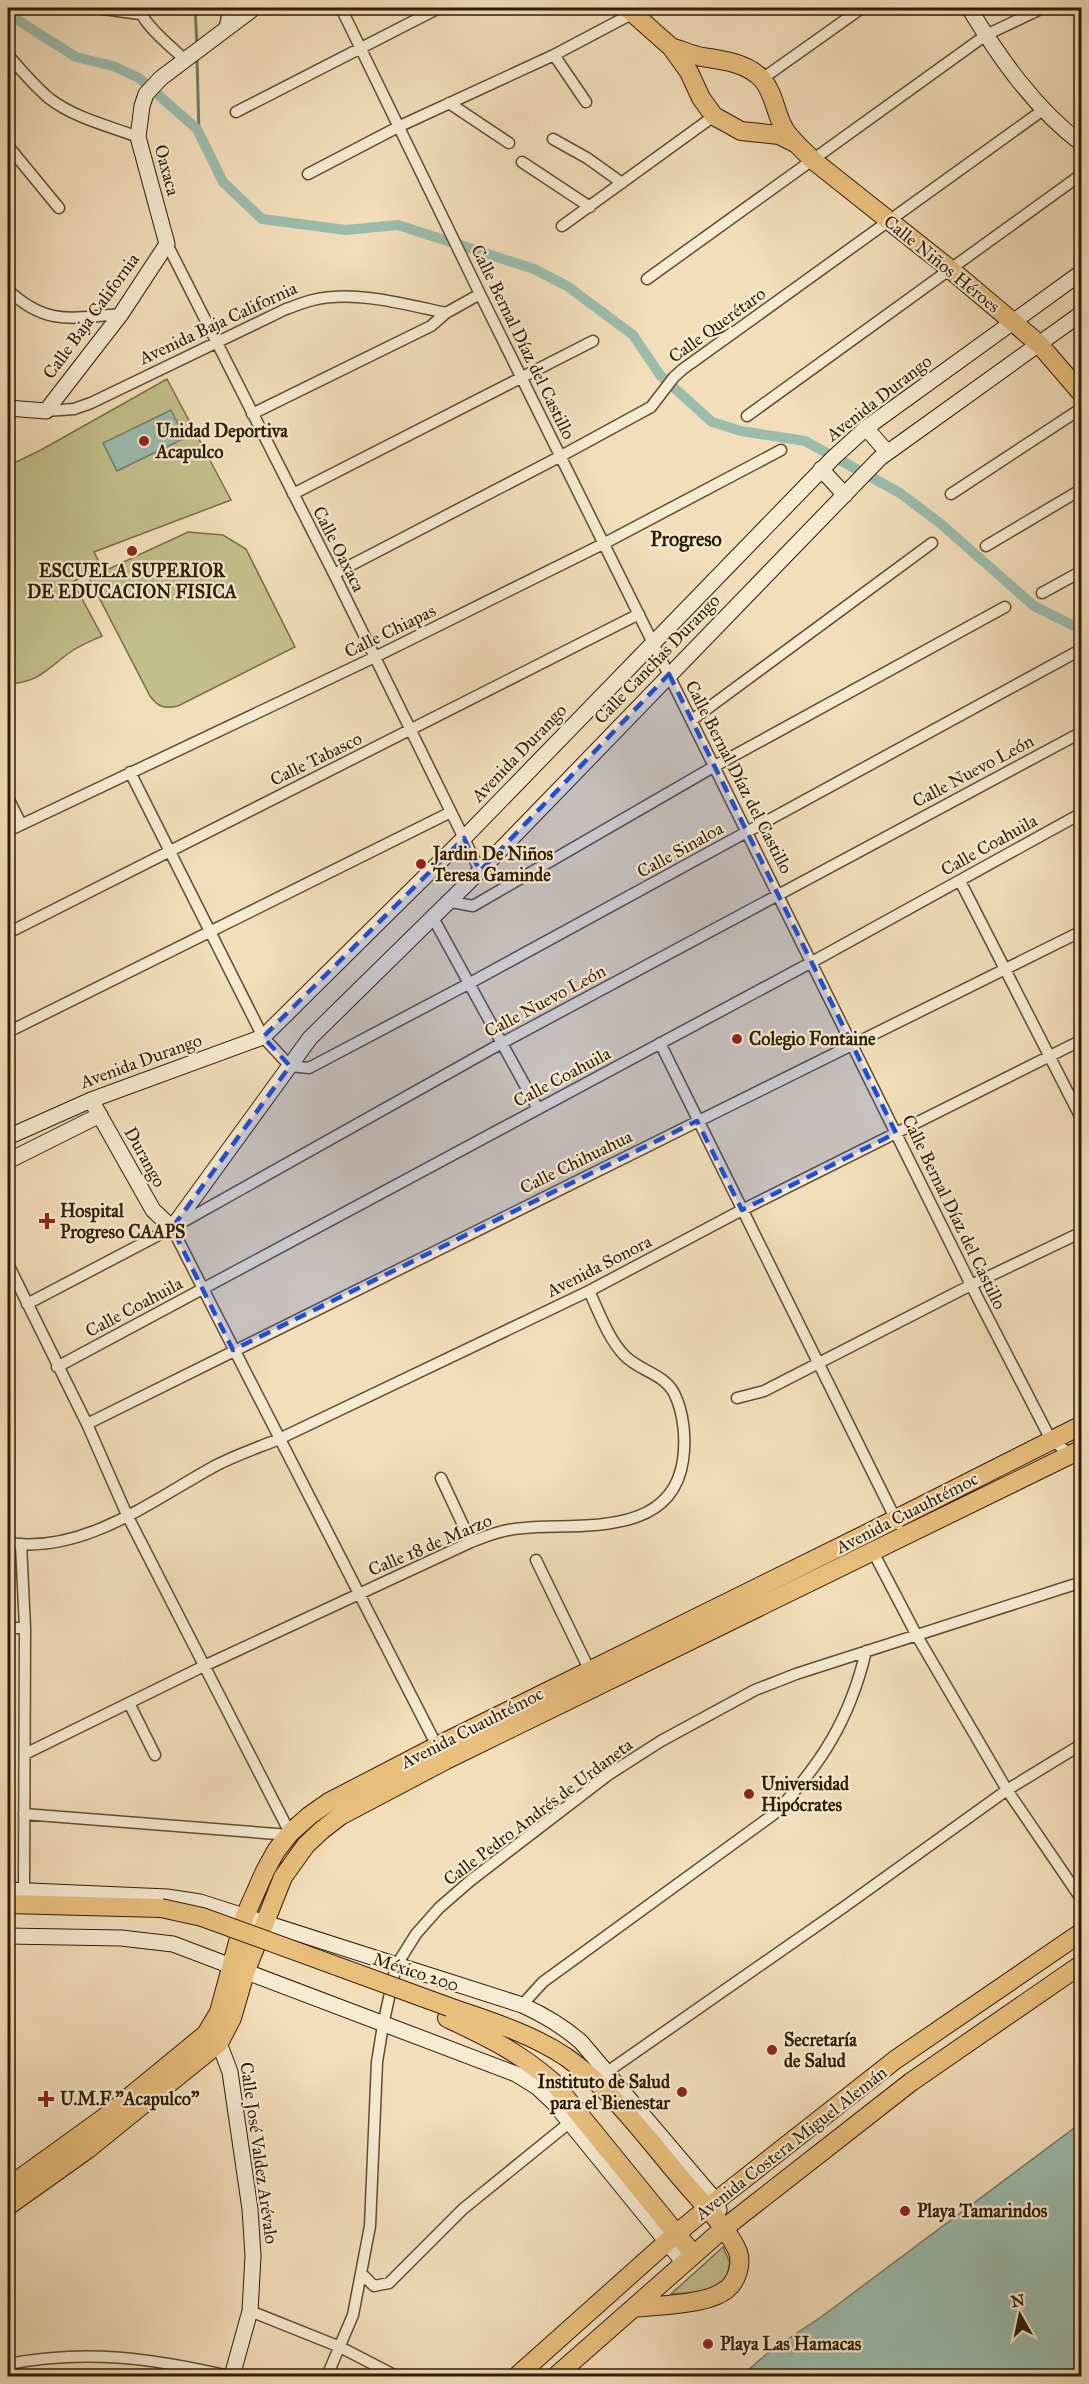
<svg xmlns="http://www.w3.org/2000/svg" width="1089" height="2384" viewBox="0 0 1089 2384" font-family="'IM FELL Great Primer',serif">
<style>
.green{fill:#c3bf8a;stroke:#796d48;stroke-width:1.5}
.water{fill:#9bbcad;stroke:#707c6a;stroke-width:1.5}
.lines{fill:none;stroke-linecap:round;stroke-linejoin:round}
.stream{stroke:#707c6a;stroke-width:3}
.canal{stroke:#9bbcad;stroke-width:10}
.street-casing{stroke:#604c32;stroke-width:13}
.secondary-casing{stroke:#2f1b05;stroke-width:17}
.primary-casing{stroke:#2f1b05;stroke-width:20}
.street{stroke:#f7ead2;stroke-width:10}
.secondary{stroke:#f7ead2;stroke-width:15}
.primary{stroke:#e9bf7d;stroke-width:18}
.primary-bridge-casing{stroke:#2f1b05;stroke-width:20;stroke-linecap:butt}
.primary-bridge{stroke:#e9bf7d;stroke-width:18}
.marked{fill:#1d4ed8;fill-opacity:0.2;stroke:#1d4ed8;stroke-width:4.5;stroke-dasharray:12 8;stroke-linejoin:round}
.poi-dot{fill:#8f2418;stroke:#f7ead2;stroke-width:2}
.labels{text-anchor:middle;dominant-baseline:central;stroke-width:4.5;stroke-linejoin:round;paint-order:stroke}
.street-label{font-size:18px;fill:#2f1b05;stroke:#f7ead2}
.poi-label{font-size:18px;font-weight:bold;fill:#2f1b05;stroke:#f7ead2;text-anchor:start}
.neighbourhood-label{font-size:20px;font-weight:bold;fill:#2f1b05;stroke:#f7ead2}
</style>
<rect width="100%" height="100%" fill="#f2deba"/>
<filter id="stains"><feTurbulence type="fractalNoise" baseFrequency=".00333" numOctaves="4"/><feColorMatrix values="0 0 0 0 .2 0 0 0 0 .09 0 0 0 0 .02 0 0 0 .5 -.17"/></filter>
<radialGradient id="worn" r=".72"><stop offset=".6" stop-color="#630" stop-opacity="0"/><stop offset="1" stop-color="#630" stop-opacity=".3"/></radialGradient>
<path class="green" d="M167 379 231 500 94 552 101 566 73 582 102 636C91 641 78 646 69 653 46 670 39 682 8 684V458L12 464 41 450Z
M188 532 223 535 246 549 295 647 178 706C164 709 158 707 150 696L89 578Z
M723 2247 730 2263 726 2279 706 2292 671 2294Z"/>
<path class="water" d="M171 410 185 438 117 471 103 443Z
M1081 2123V2376H741L770 2351 821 2317Z"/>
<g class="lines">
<path class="stream" d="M195 8 197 45
M197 57 199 134"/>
<path class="canal" d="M8 14 76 57 113 66 139 78 197 129 223 182 262 219 346 230 398 225 534 269 567 286 633 335 660 375 712 422 741 431 805 441 900 493 941 524 1034 606 1082 630"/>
<g class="street-casing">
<path id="street" d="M96 8 140 14
M140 8C140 22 174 49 185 60
M341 8 480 294 971 1285 1051 1440 1072 1455
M224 30 229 8
M8 55C21 70 34 86 50 99 75 118 109 126 138 137
M554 55 586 102
M762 79 862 8
M449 103 509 143
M236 112 439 8
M553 139 587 158 622 183
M8 146 59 208
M522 162 590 207
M308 174 400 126 554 55 643 8
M562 226 714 116
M167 244 334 574 480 871
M647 279 986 35 1043 8
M8 290C46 326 72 318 121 314
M46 411 74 409 91 403 286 309C295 306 304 302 313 300 355 290 404 304 446 313
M252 414 431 326 446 313 480 294
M747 416 1082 174
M293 494 593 341
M951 494 1082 408
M986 546 1082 489
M334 574 561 456 651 407 674 377 683 369 1043 110
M1042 593 1082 571
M692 720 932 543
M130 772 263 1037 290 1066 309 1068 470 983 1082 649
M8 798 21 824
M8 831 375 657 605 543 781 450
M960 881 1082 1120
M446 901 473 906 715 766 1005 607
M432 916 538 1109
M8 933 639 614
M8 1032 451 812
M660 1043 898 1524
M172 1228 437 1746
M8 1264 87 1424 127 1515 290 1833
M27 1304 172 1228 502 1043 1082 732
M57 1367 812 962 1082 813
M737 1398 764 1391 971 1285 1082 1232
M87 1424 1082 931
M441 1478 471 1542
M8 1543C84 1554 151 1501 215 1466 236 1455 257 1448 279 1439L589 1291 742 1210 1082 1040
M21 1544 25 1628 24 1890
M871 1548 917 1636 1007 1790 1082 1900
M536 1560 589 1669
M8 1628H25
M129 1703 155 1755
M25 1754 204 1666 471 1542C489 1535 505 1529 524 1528 580 1523 672 1538 683 1460 686 1439 684 1413 674 1393 663 1373 639 1371 624 1355 608 1338 599 1312 589 1291
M24 1814 290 1835
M522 2005 543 1982 774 1814C821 1765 850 1719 866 1651
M607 2072 844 1907 1007 1790 1082 1744
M362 2274 374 2286 389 2283 463 2209 569 2123
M250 2311 340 2347 396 2376
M8 2364C87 2349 151 2358 229 2376
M327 2376 353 2315 370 2226 377 2062 383 2025 396 1966 416 1934 439 1908 470 1881 608 1775 661 1741 755 1690 796 1674 1082 1582"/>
</g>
<g class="secondary-casing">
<path id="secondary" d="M969 8C999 57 1035 109 1082 144
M8 408 46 411 121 314 167 244 138 137 142 106 146 94 161 78 254 8
M866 428 887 452
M821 469 845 495
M91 1100 153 1210 172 1228 310 1038 480 871 880 458 1082 313
M8 1137 91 1100 263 1037 464 838 833 458 866 428 1082 272
M8 1161 100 1115
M8 1890 167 1897 200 1902 522 2005C544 2015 563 2026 581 2042L716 2201 719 2210
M8 1936 121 1938 173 1944 516 2074 537 2087 553 2102 684 2263
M219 2043 230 2072 250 2209 253 2256 250 2311 232 2376"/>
</g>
<g class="primary-casing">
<path id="primary" d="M627 8 671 47 689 72 701 98 714 116 741 131 779 135 795 143
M671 47C681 50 692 55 702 57 723 60 747 63 762 79 775 94 775 114 785 130 793 142 804 151 814 161L950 269 1039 344 1082 394
M8 1904 161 1908
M449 2007C489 2021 530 2033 566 2057 613 2090 648 2140 685 2183 701 2202 729 2229 738 2252 742 2264 737 2281 727 2289 708 2305 659 2305 634 2308
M447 2018C489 2038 517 2051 553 2082L693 2254
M8 2187 105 2117 206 2034 219 2012 245 1916 265 1871 276 1851 290 1833 309 1816 329 1802 437 1746 866 1534 1082 1425
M8 2206 88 2149 219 2043 232 2018 245 1973 283 1877 306 1845 322 1830 340 1816 446 1760 1082 1449
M517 2376 676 2234 716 2201 895 2060 1082 1932
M556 2376 723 2229 911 2082 1082 1964"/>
</g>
<use href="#street" class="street"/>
<use href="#secondary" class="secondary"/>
<use href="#primary" class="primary"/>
<g class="primary-bridge-casing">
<path id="primary-bridge" d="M161 1908 202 1917 449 2007"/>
</g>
<use href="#primary-bridge" class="primary-bridge"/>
</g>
<path class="marked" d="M669 674 896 1133 742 1210 697 1121 233 1350 172 1228 290 1066 263 1037 464 838 480 871Z"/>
<g class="poi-dot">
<circle cx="144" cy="441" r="6"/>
<circle cx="132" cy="551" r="6"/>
<circle cx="421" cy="864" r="6"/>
<circle cx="737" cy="1039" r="6"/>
<path d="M44 1212h6v6h6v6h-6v6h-6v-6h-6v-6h6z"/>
<circle cx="749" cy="1794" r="6"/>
<circle cx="772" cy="2050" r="6"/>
<circle cx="682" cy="2092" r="6"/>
<path d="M43 2090h6v6h6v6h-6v6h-6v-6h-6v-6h6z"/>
<circle cx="905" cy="2211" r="6"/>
<circle cx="708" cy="2344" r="6"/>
</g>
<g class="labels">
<g class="street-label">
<text transform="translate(167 170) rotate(75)">Oaxaca</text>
<text transform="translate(942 264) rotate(39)">Calle Niños Héroes</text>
<text transform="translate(91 316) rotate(-54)">Calle Baja California</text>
<text transform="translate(218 323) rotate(-25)">Avenida Baja California</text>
<text transform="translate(717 325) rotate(-36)">Calle Querétaro</text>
<text transform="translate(523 342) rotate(64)">Calle Bernal Díaz del Castillo</text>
<text transform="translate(879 398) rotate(-38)">Avenida Durango</text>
<text transform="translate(339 549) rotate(63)">Calle Oaxaca</text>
<text transform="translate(390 631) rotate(-26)">Calle Chiapas</text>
<text transform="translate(657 659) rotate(-46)">Calle Canchas Durango</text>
<text transform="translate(519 753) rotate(-46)">Avenida Durango</text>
<text transform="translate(316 759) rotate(-26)">Calle Tabasco</text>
<text transform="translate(973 771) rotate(-28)">Calle Nuevo León</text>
<text transform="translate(739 777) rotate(63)">Calle Bernal Díaz del Castillo</text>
<text transform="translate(989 845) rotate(-29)">Calle Coahuila</text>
<text transform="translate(680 850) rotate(-29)">Calle Sinaloa</text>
<text transform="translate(545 1001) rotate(-28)">Calle Nuevo León</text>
<text transform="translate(141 1061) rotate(-20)">Avenida Durango</text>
<text transform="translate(562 1077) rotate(-28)">Calle Coahuila</text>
<text transform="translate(145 1157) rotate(61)">Durango</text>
<text transform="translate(576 1162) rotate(-26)">Calle Chihuahua</text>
<text transform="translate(954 1212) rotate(64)">Calle Bernal Díaz del Castillo</text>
<text transform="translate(599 1266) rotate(-27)">Avenida Sonora</text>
<text transform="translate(134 1307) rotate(-28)">Calle Coahuila</text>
<text transform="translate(907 1513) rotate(-27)">Avenida Cuauhtémoc</text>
<text transform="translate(430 1545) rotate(-23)">Calle 18 de Marzo</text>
<text transform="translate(472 1728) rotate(-27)">Avenida Cuauhtémoc</text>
<text transform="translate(538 1812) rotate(-37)">Calle Pedro Andrés de Urdaneta</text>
<text transform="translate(416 1972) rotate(18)">México 200</text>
<text transform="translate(791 2143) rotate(-38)">Avenida Costera Miguel Alemán</text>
<text transform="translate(259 2153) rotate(82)">Calle José Valdez Arévalo</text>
</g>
<g class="poi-label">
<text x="156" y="431">Unidad Deportiva<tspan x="156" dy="21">Acapulco</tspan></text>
<text x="132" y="571" text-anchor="middle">ESCUELA SUPERIOR<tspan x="132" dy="21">DE EDUCACION FISICA</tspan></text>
<text x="433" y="854">Jardin De Niños<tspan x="433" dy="21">Teresa Gaminde</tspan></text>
<text x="749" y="1039">Colegio Fontaine</text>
<text x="60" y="1211">Hospital<tspan x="60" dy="21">Progreso CAAPS</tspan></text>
<text x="761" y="1784">Universidad<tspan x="761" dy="21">Hipócrates</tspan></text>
<text x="784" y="2040">Secretaría<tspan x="784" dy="21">de Salud</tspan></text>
<text x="670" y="2082" text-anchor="end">Instituto de Salud<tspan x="670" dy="21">para el Bienestar</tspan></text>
<text x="60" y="2099">U.M.F "Acapulco"</text>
<text x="917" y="2211">Playa Tamarindos</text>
<text x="720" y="2344">Playa Las Hamacas</text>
</g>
<g class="neighbourhood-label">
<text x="686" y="539">Progreso</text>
</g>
</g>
<rect width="1089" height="2384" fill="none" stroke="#f2deba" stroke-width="30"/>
<rect x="9" y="9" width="1071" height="2366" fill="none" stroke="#2f1b05" stroke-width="3"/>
<rect x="15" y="15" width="1059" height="2354" fill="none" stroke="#2f1b05" stroke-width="1.5"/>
<g transform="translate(1020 2315) rotate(351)" stroke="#f7ead2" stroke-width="4.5" paint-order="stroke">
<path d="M0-4.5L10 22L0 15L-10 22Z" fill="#2f1b05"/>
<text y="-9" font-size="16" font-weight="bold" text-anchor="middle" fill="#2f1b05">N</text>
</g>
<rect width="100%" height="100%" filter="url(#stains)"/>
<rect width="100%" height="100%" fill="url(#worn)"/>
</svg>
